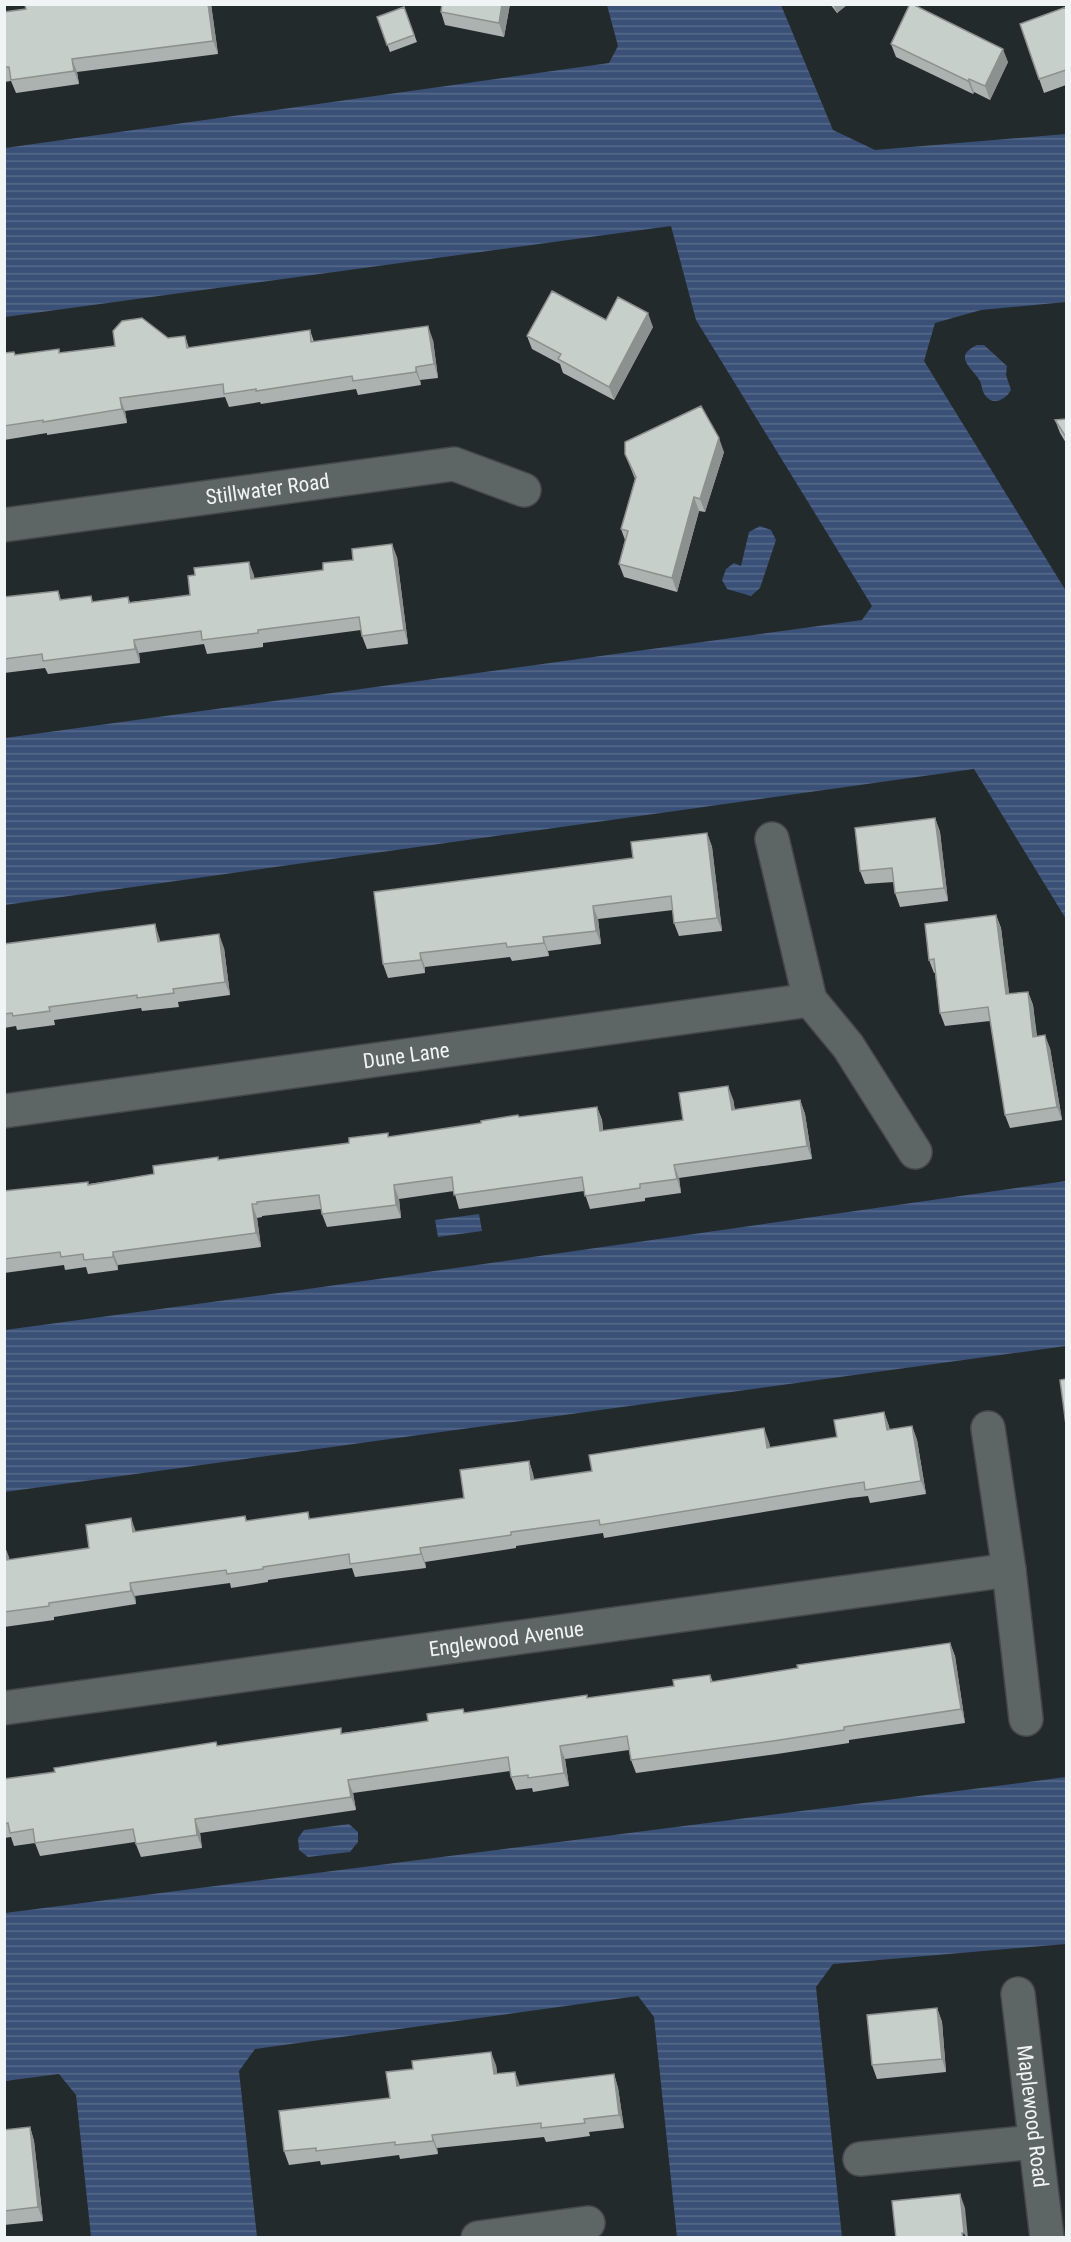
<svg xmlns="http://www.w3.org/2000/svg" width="1071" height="2242" viewBox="0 0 1071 2242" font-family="'Roboto Condensed',sans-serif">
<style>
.water{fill:url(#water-rules)}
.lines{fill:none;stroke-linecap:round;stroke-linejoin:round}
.minor-casing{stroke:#434949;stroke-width:36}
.minor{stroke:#5d6565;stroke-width:33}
.wall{fill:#abb2af}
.shaded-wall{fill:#8b918e}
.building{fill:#c7cfcb;stroke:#8b918e;stroke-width:1.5}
.labels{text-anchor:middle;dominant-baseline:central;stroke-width:6;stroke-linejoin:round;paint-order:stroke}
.street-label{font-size:21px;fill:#f0f4f5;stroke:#0f1212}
</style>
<defs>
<pattern id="water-rules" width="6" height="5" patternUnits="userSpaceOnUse" patternTransform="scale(1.5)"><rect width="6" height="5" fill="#3a5076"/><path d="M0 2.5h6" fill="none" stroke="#576a8a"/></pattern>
</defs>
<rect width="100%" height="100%" fill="#232a2b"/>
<path class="water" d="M607 5H781L833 130 875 150 1066 134V302L981 310 935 323 924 361 1066 591V919L974 769 5 905V738L862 620 872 606 696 320 671 226 5 317V148L609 63 618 46Z
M977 345H984L1007 366 1006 375 1011 390C1006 399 993 407 985 395 982 391 982 386 980 381 972 367 952 357 977 345Z
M760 526 771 530 776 540 760 588 751 596 727 589 722 580 726 569 734 563 741 566 749 532Z
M1066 1181V1346L5 1492V1330L301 1290Z
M479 1214 482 1231 438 1237 435 1220Z
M1066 1777V1944L833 1964 816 1987 842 2237H677L654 2017 638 1996 255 2049 239 2071 257 2237H91L76 2095 59 2074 5 2081V1913Z
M349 1824 358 1832V1842L350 1852 308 1857 299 1850 298 1838 304 1830Z"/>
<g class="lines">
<g class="minor-casing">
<g id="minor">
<path id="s1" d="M4 525 454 464 524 490"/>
<path d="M772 839 810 1000 848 1046 915 1152"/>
<path id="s2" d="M4 1111 810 1000"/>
<path d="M988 1428 1009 1570 1026 1719"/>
<path id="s3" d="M4 1708 1009 1570"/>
<path id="s4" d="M1018 1994 1047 2238"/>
<path d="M860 2159 1035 2142"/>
<path d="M478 2238 588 2223"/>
</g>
</g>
<use href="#minor" class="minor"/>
</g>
<path class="wall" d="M30 4H211L218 54 77 72 79 84 16 93 11 81 4 82V12L26 9Z
M510 4 504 37 445 25 441 12Z
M830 4H848L837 13Z
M404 7 417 42 390 52 377 17Z
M1066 7V85L1044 93 1020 24Z
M891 44 1008 62 990 100 974 92 973 94 896 57Z
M606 320 653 327 614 400 563 373 560 364 532 349 527 336Z
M310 330 314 342 433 340 438 378 420 380 421 385 358 395 356 389 261 404 260 402 229 407 225 397 125 411 127 423 47 435V433L4 440V353L16 355 59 349 60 353 185 336 189 348Z
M1066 419V443L1060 433 1055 420Z
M724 452 705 512 699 511 677 592 624 577 619 564 625 540 621 529 635 479 625 454Z
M397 557 408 644 367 649 362 636 361 630 263 643V647L207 654 204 644 139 653 140 663 48 674 45 668 4 673V597L58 591 61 600 91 596 93 602 128 597 130 602 190 595 254 575V579L323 570Z
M935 818 940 832 948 901 900 907 895 893 894 882 865 884 860 871Z
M707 833 712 847 722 931 679 936 674 923 673 910 598 919 601 944 548 951 549 956 512 961 510 957 425 967V973L388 978 383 964 633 858Z
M996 915 1001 928 1009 994 1028 992 1033 1005 1037 1036 1050 1048 1062 1120 1010 1128 1005 1115 990 1021 945 1026 940 1013 935 973H934L929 960Z
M159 937 160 942 224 948 230 995 178 1002 179 1007 142 1011 141 1008 54 1020 55 1025 17 1030 16 1026 4 1028V944Z
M733 1099 735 1110 800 1100 805 1114 812 1159 679 1178 681 1193 645 1198V1201L590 1209 584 1191 459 1209 454 1191 399 1199 401 1218 327 1227 322 1214 321 1209 262 1216V1217L257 1218 261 1247 118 1265V1270L88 1274 86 1267 65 1270 64 1265 4 1273V1191L89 1184 154 1174 218 1157V1160L349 1143 519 1117 597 1107 602 1120 603 1131 683 1120Z
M884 1412 890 1430 912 1426 917 1440 926 1494 870 1503 868 1496 850 1498 604 1538 603 1533 516 1546V1548L425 1562 426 1568 355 1577 352 1568 268 1580V1582L231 1588 230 1583 135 1596 136 1604 54 1617V1620L4 1627V1544L9 1560 89 1548 136 1532 245 1516 247 1521 311 1519 464 1498 529 1461 533 1474 534 1480 592 1471 769 1442 770 1448 837 1437Z
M950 1643 955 1656 965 1723 849 1740V1743L777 1754 636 1773 631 1760 629 1750 565 1759 569 1786 533 1792 532 1788 516 1790 511 1777 510 1771 353 1793 356 1810 200 1833 202 1848 141 1857 135 1842 40 1856 35 1843 14 1846 11 1837 4 1838V1779L55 1772 218 1746 342 1733 428 1721 464 1713 588 1698 674 1686 710 1675 713 1682Z
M937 2008 942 2022 946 2072 877 2079 872 2065Z
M496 2065 497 2074 520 2086 614 2074 618 2088 624 2128 589 2132 590 2136 546 2142 544 2137 437 2148 438 2154 400 2159 399 2155 321 2165 320 2161 289 2165 284 2151Z
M30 2127 34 2141 43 2221 4 2225V2130Z"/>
<path class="shaded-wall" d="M208 4H211L218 54 213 41Z
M502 4H510L504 37 499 23Z
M833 4H848L837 13Z
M1003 49 1008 62 990 100 985 86Z
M72 59 77 72 79 84 74 71Z
M969 79 974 92 973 94 968 81Z
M648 313 653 327 614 400 609 387Z
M428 326 433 340 438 378 434 364Z
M416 367 420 380 421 385 416 372Z
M120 398 125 411 127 423 122 409Z
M719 438 724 452 705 512 700 499Z
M694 497 699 511 677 592 672 578Z
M392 544 397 557 408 644 404 630Z
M249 562 254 575 256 593 251 579Z
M134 640 139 653 140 663 135 649Z
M935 818 940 832 948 901 944 888Z
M707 833 712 847 722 931 717 918Z
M593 906 598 919 601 944 596 931Z
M996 915 1001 928 1011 1008 1006 994Z
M155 924 159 937 162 955 158 942Z
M219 934 224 948 230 995 225 982Z
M543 937 548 951 549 956 544 943Z
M420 953 425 967V973L421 960Z
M1028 992 1033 1005 1038 1050 1033 1037Z
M1045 1035 1050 1048 1062 1120 1057 1107Z
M728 1086 733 1099 737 1124 732 1110Z
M800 1100 805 1114 812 1159 807 1146Z
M597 1107 602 1120 605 1145 600 1131Z
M674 1165 679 1178 681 1193 677 1179Z
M394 1185 399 1199 401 1218 396 1205Z
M252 1204 257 1218 261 1247 256 1233Z
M113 1252 118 1265V1270L113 1257Z
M884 1412 889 1426 892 1444 887 1430Z
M912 1426 917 1440 926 1494 921 1481Z
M764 1428 769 1442 772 1461 767 1448Z
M529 1461 533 1474 536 1494 531 1480Z
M131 1518 136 1532H133Z
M4 1544 9 1557 11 1573 7 1560Z
M420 1548 425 1562 426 1568 421 1554Z
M130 1583 135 1596 136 1604 131 1591Z
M950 1643 955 1656 965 1723 961 1709Z
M560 1746 565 1759 569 1786 564 1773Z
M348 1780 353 1793 356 1810 351 1797Z
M195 1819 200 1833 202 1848 197 1835Z
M937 2008 942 2022 946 2072 942 2059Z
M491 2052 496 2065 499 2088 494 2074Z
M515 2072 520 2086H517Z
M614 2074 618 2088 624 2128 619 2115Z
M30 2127 34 2141 43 2221 38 2207Z
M432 2135 437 2148 438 2154 433 2141Z
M960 2194 965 2208 968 2238H966L964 2233Z"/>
<path class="building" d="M30 4H208L213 41 72 59 74 71 11 80 9 67H4V12L26 9 25 5Z
M442 4H502L499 23 441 12Z
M910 4H912L1003 49 985 86 969 79 968 81 891 44Z
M404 7 414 35 387 45 377 17Z
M1066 7V70L1039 79 1020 24Z
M552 291 606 320 618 297 648 313 609 387 558 359 561 354 527 336Z
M142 318 168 338 185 336 187 348 310 330 311 342 428 326 434 364 416 367V372L353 381 352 376 256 391V389L224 394 223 384 120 398 122 409 43 422V420L4 426V353L14 352 15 355 59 349V353L115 346 113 331 122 321Z
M701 406 719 438 700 499 694 497 672 578 619 564 628 531 621 529 636 477 625 454V442Z
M1066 419V437L1055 420Z
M392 544 404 630 362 636 359 617 258 630V633L202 640 201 631 134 640 135 649 43 661 42 654 4 659V597L58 591 60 600 91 596 92 602 128 597 129 603 190 595 188 576 195 575 194 568 249 562 251 579 323 570V563L353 560 352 549Z
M935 818 944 888 895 893 892 868 860 871 855 828Z
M707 833 717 918 674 923 671 896 593 906 596 931 543 937 544 943 507 947 506 943 420 953 421 960 383 964 374 892 633 858 631 842Z
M996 915 1006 994 1028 992 1033 1037 1045 1035 1057 1107 1005 1115 988 1007 940 1013 934 959 929 960 925 924Z
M155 924 158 942 219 934 225 982 173 989 174 993 137 998V995L49 1007 50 1011 13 1016 12 1013 4 1014V944Z
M728 1086 732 1110 800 1100 807 1146 674 1165 677 1179 640 1184V1188L585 1196 582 1177 454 1195 452 1177 394 1185 396 1205 322 1214 319 1195 257 1202V1204H252L256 1233 113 1252V1257L84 1260 83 1254 61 1257 60 1252 4 1259V1191L88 1182V1185L154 1174 153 1166 218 1157V1160L349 1143V1138L388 1133V1137L481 1123V1121L518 1115 519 1117 597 1107 600 1131 683 1120 679 1093Z
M1066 1379V1425L1060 1380Z
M884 1412 887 1430 912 1426 921 1481 865 1490 864 1482 845 1485 600 1525 599 1520 511 1532V1535L420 1548 421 1554 350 1564 349 1554 263 1567V1569L227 1574 226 1570 130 1583 131 1591 49 1603V1606L4 1612V1545L7 1560 89 1548 86 1525 131 1518 133 1532 245 1516 246 1521 308 1512 309 1519 464 1498 460 1470 529 1461 531 1480 592 1471 589 1455 764 1428 767 1448 837 1437 834 1420Z
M950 1643 961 1709 844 1727V1730L773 1741 631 1760 627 1736 560 1746 564 1773 528 1778V1775L511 1777 508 1757 348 1780 351 1797 195 1819 197 1835 136 1844 133 1829 35 1843 33 1829 10 1833 8 1823 4 1824V1779L55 1772 54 1768 216 1742 217 1746 341 1728V1734L428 1721 427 1714 463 1709 464 1713 587 1695V1698L674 1686 673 1680 710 1675 711 1682 798 1668 797 1665Z
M937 2008 942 2059 872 2065 867 2015Z
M491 2052 494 2074 515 2072 517 2086 614 2074 619 2115 584 2119 585 2123 541 2128V2123L432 2135 433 2141 395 2145V2142L316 2151V2148L284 2151 279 2111 390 2098 386 2072 413 2069 412 2061Z
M30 2127 38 2207 4 2211V2130Z
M960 2194 964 2233H962L963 2238H896L892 2201Z"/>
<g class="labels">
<g class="street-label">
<text stroke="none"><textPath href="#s1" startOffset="266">Stillwater Road</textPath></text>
<text stroke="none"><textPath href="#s2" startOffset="406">Dune Lane</textPath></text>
<text stroke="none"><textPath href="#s3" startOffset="507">Englewood Avenue</textPath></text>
<text stroke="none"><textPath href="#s4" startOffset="123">Maplewood Road</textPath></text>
</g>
</g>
<rect width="1071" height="2242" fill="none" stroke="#f0f4f5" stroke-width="12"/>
</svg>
